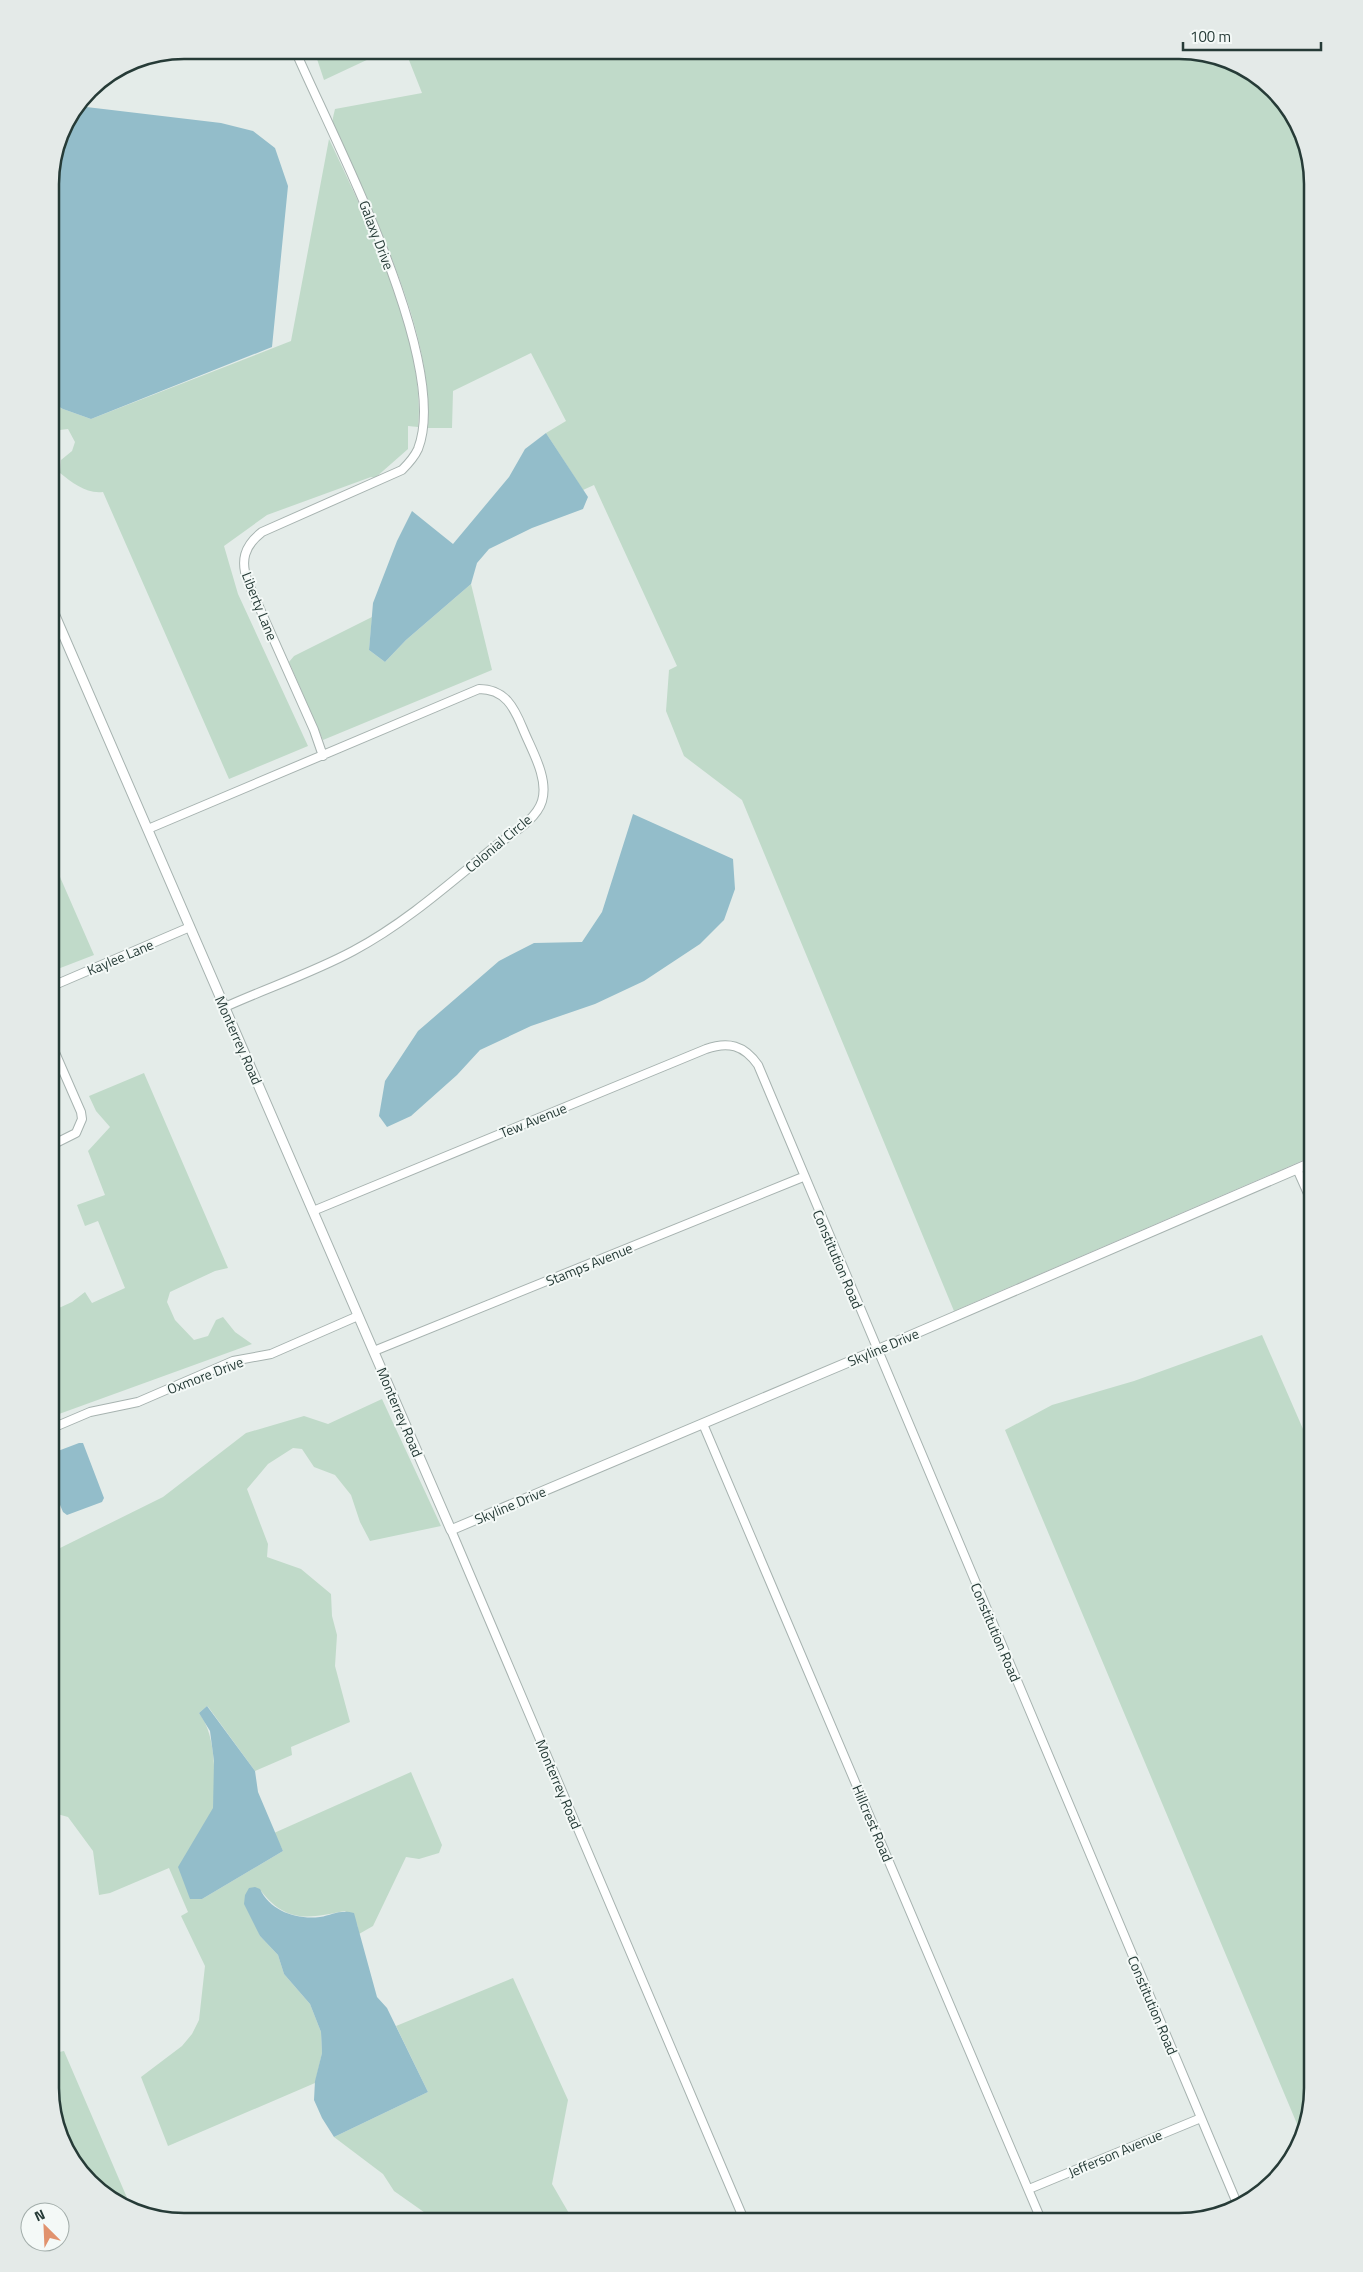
<svg xmlns="http://www.w3.org/2000/svg" width="1363" height="2272" viewBox="0 0 1363 2272" font-family="'Titillium Web',sans-serif">
<style>
.green{fill:#c0dac9}
.water{fill:#93bdca}
.lines{fill:none;stroke-linecap:round;stroke-linejoin:round}
.minor-casing{stroke:#a7b3b0;stroke-width:10}
.tertiary-casing{stroke:#a7b3b0;stroke-width:11}
.minor{stroke:#fff;stroke-width:8}
.tertiary{stroke:#fff;stroke-width:9}
.labels{text-anchor:middle;dominant-baseline:central;stroke-width:4;stroke-linejoin:round;paint-order:stroke}
.street-label{font-size:14px;fill:#263b37;stroke:#f4f9f7}
.rim{fill:none;stroke:#263b37;stroke-width:2.5}
</style>
<rect width="100%" height="100%" fill="#e4ece9"/>
<path class="green" d="M314 50H388L324 80Z
M405 50H1189L1254 73 1299 125 1313 183V1156L954 1311 742 800 684 756 666 711 669 670 677 666 594 485 583 490 546 433 566 421 531 353 453 391 452 428H428C432 349 397 271 368 200 358 176 339 149 333 124 332 119 334 114 335 109L422 93Z
M329 139C365 215 427 343 418 427L408 426V449L375 478 371 477 267 515 224 546 238 594 308 746 229 779 103 492C86 494 73 483 60 473L61 460 72 451 75 442 68 429 52 431 50 436V402L63 409 91 419 291 341Z
M471 584 492 670 323 740 289 662 294 656 372 617 369 650 385 662 406 640Z
M50 854 94 955 50 972Z
M144 1073 228 1268 215 1271 170 1292 167 1302 175 1320 194 1340 208 1336 216 1320 223 1317 235 1332 252 1344 59 1414 50 1393V1312L72 1302 85 1292 92 1303 125 1288 98 1221 85 1226 77 1205 105 1195 88 1151 110 1127 96 1111 89 1096Z
M1262 1335 1313 1452V2089L1300 2131 1005 1430 1052 1405 1134 1381Z
M382 1399 441 1526 370 1541 360 1522 351 1495 335 1475 314 1467 302 1449 293 1448 268 1464 247 1489 268 1544 267 1557 301 1569 331 1594 332 1616 337 1635 335 1666 350 1722 291 1747 292 1755 255 1771 209 1708 207 1706 199 1713C229 1751 207 1852 202 1899L283 1851 274 1833 411 1772 442 1845 439 1853 419 1859 406 1857 373 1926 359 1934 357 1924 345 1911C309 1918 287 1924 261 1891L255 1923 260 1936 278 1955 284 1974 310 2004 321 2032 322 2053 315 2083 168 2146 141 2077 182 2046 192 2034 199 2020 205 1966 181 1916 188 1912 169 1868 110 1893 99 1895 93 1851 68 1817 50 1812V1545L56 1550 163 1497 246 1433 304 1416 328 1424Z
M513 1978 568 2100 552 2184 574 2222H509L497 2218 487 2219 482 2222H438L394 2191 383 2174 334 2137 428 2092 396 2026Z
M64 2051 131 2207 109 2199 64 2147 50 2089V2054Z"/>
<path class="water" d="M78 106 221 123 253 131 275 148 288 186 272 347 91 419 63 409 50 402V175L60 132Z
M546 433 588 497 583 509 532 528 489 549 477 563 471 584 406 640 385 662 369 650 373 603 397 541 412 511 453 544 509 477 525 449Z
M633 814 733 859 735 889 724 920 700 944 644 981 595 1004 531 1026 480 1050 457 1075 411 1116 387 1127 379 1116 385 1081 418 1031 499 961 534 943 582 942 602 912Z
M79 1443H83L104 1498 102 1502 67 1515 63 1512 50 1481V1454Z
M207 1706 255 1771 258 1792 283 1851 202 1899H190L178 1867 213 1808 214 1761 210 1731 199 1713Z
M255 1887 260 1889C270 1911 297 1920 320 1917 332 1915 341 1909 354 1913L377 1997 387 2008 428 2092 334 2137 322 2118 314 2100 315 2081 322 2053 321 2032 310 2004 284 1974 278 1955 260 1936 244 1904 245 1895 249 1888Z"/>
<g class="lines">
<g class="minor-casing">
<path id="minor" d="M295 50C332 136 452 362 418 449 414 458 408 464 402 470L262 532C244 546 240 561 248 582L314 730 323 756
M148 829 479 689C505 689 514 707 523 729 531 749 549 778 542 801 536 821 509 835 493 848 449 884 404 924 353 951 312 973 267 988 225 1007
M50 987 190 927
M50 1146 76 1133 82 1119 81 1112 50 1041
M1297 1169 1313 1205
M313 1211 706 1049C728 1041 744 1045 758 1065L1239 2208
M374 1351 803 1177
M50 1410 57 1426
M703 1424 1042 2222
M50 1429 90 1412 138 1402 233 1361 271 1354 358 1316
M451 1530 745 2222
M1029 2189 1201 2118"/>
</g>
<g class="tertiary-casing">
<path id="tertiary" d="M50 604 451 1530 877 1350 1313 1162"/>
</g>
<use href="#minor" class="minor"/>
<use href="#tertiary" class="tertiary"/>
</g>
<g class="labels">
<g class="street-label">
<text transform="translate(377 235) rotate(69)">Galaxy Drive</text>
<text transform="translate(260 606) rotate(68)">Liberty Lane</text>
<text transform="translate(498 843) rotate(-40)">Colonial Circle</text>
<text transform="translate(120 957) rotate(-23)">Kaylee Lane</text>
<text transform="translate(239 1040) rotate(66)">Monterrey Road</text>
<text transform="translate(533 1120) rotate(-22)">Tew Avenue</text>
<text transform="translate(838 1259) rotate(67)">Constitution Road</text>
<text transform="translate(589 1264) rotate(-22)">Stamps Avenue</text>
<text transform="translate(883 1347) rotate(-23)">Skyline Drive</text>
<text transform="translate(205 1375) rotate(-21)">Oxmore Drive</text>
<text transform="translate(400 1412) rotate(67)">Monterrey Road</text>
<text transform="translate(510 1505) rotate(-23)">Skyline Drive</text>
<text transform="translate(996 1632) rotate(67)">Constitution Road</text>
<text transform="translate(559 1784) rotate(67)">Monterrey Road</text>
<text transform="translate(873 1823) rotate(67)">Hillcrest Road</text>
<text transform="translate(1153 2005) rotate(67)">Constitution Road</text>
<text transform="translate(1115 2153) rotate(-23)">Jefferson Avenue</text>
</g>
</g>
<path d="M0 0H1363V2272H0ZM184 59H1179A125 125 0 0 1 1304 184V2088A125 125 0 0 1 1179 2213H184A125 125 0 0 1 59 2088V184A125 125 0 0 1 184 59Z" fill="#e4eae8" fill-rule="evenodd"/>
<path class="rim" d="M184 59H1179A125 125 0 0 1 1304 184V2088A125 125 0 0 1 1179 2213H184A125 125 0 0 1 59 2088V184A125 125 0 0 1 184 59Z"/>
<g transform="translate(45 2227) rotate(336)"><circle r="24" fill="#f4f9f7" stroke="#a2adaa"/>
<path d="M0-4L9 19L0 12L-9 19Z" fill="#e1926d"/>
<text y="-8" font-size="14" font-weight="bold" text-anchor="middle" fill="#263b37">N</text>
</g>
<path d="M1183 42v8h138v-8" fill="none" stroke="#263b37" stroke-width="2.5"/>
<text x="1190" y="42" font-size="15" fill="#263b37" stroke="#f4f9f7" stroke-width="4" paint-order="stroke">100 m</text>
</svg>
